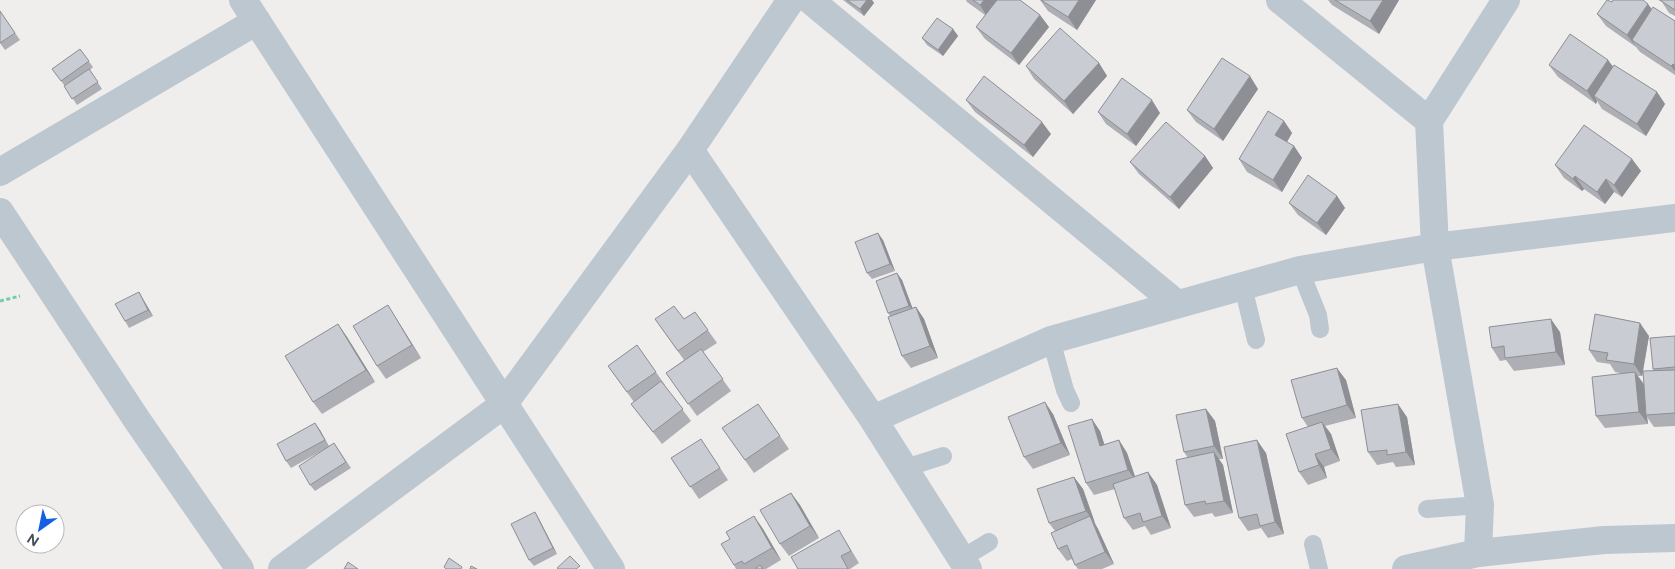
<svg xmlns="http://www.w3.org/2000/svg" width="1675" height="569" viewBox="0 0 1675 569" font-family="Figtree,sans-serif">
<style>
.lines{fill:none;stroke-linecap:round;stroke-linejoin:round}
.path{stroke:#72cea7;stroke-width:3;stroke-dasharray:4 2.5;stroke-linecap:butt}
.service{stroke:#bdc7d0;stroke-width:18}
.minor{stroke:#bdc7d0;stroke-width:28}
.tertiary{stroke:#bdc7d0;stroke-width:28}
.wall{fill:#adafb5;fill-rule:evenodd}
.shaded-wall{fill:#8d8f94}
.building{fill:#c9ccd3;stroke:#8d8f94}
</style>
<rect width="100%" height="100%" fill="#f0eeed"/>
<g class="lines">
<path class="path" d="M0 301 20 296"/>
<path class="service" d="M1300 270 1318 315 1320 329
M1243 287 1256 340
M1051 340 1065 390 1071 403
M905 468 943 456
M1427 509 1480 505
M1313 544 1319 569
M961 559 989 542"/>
<path class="minor" d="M243 0 611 569
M810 0 1177 304
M1280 0 1429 121
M690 150 873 419 968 569
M0 172 257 21
M873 419 1051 340 1300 270 1435 247 1675 218
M1478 553 1480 505 1435 247 1429 121 1506 0
M282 569 503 405 690 150 791 0"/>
<path class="tertiary" d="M0 212 137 420 240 569
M1406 569 1478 553 1604 540 1675 538"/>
</g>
<path class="wall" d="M843 0H872L874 3 864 16Z
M966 0H1020L1040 15 1049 27 1019 65 985 39 976 27 985 15 967 2Z
M1040 0H1096L1077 30 1048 11Z
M1328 0H1399L1379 34 1332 5Z
M1658 0H1675V16L1669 13 1662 2Z
M1612 2 1652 9 1675 21V75L1640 52 1636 47 1606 26 1597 14Z
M0 11 20 40 5 50 0 43Z
M953 29 958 36 943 56 927 45 922 38Z
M80 49 93 67 90 70 102 89 77 105 64 85 52 69Z
M1608 60 1613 67 1657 92 1665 104 1646 136 1602 109 1597 101 1596 104 1558 77 1549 65Z
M1099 63 1107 76 1073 114 1034 79 1026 66Z
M1258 89 1223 141 1196 122 1187 110Z
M966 100 1051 134 1033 157 975 112Z
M1098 112 1160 113 1136 146 1106 124Z
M1284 121 1292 133 1287 142 1294 146 1302 158 1282 192 1247 172 1239 159Z
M1205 156 1213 168 1179 209 1139 174 1130 162Z
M1632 159 1641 171 1622 197 1614 192 1605 204 1584 189 1582 191 1564 178 1555 165Z
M1337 196 1345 208 1326 235 1298 215 1289 203Z
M883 240 895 271 872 279 867 273Z
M902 280 912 308 916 307 924 319 938 358 911 368 902 356 890 316 888 313Z
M139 292 143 299 153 316 129 328 125 321Z
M695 312 717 343 703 352 731 391 697 416 666 373 684 360 655 319H684Z
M396 318 421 358 386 379 377 366Z
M338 324 347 337 375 382 322 414 313 402Z
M1560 332 1565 365 1514 371 1506 360 1500 361 1492 348Z
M1649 336 1643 371H1654L1653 369 1675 336V426L1654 427 1647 417 1648 424 1605 428 1596 416 1624 374 1615 372 1610 364 1597 362 1589 350ZM1643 373 1644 384 1638 376H1642Z
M637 345 665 385H664L691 421 662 444 631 404 634 402 608 366Z
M1346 380 1356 418 1325 426 1331 434 1340 461 1324 467 1327 478 1308 485 1299 472 1308 427 1302 418Z
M758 404 789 449 754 473 722 428Z
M1206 409 1215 421 1223 459H1219L1223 465 1233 513 1215 517 1212 513 1194 517 1185 505 1188 458 1184 452Z
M1053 414 1070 455 1033 469 1024 457Z
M1407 417 1415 465 1396 467 1393 462 1377 465 1368 452Z
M320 430 329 446 334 443 351 468 315 491 310 485 325 449 291 468 286 461Z
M1100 431 1104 445 1119 440 1127 453 1135 477 1148 472 1157 485 1171 528 1151 535 1145 526 1133 530 1124 518 1115 489 1094 495 1086 483Z
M709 451 728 480 699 499 671 458Z
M1266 453 1284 534 1268 538 1261 528 1248 531 1239 518Z
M1074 477 1083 489 1095 523 1098 529 1114 564 1102 569H1078L1075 565 1072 559 1067 561 1058 549 1055 531 1049 523Z
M791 493 800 505 819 538 789 556 780 544Z
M535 512 539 519 557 554 534 566 529 560Z
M754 516 763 529 781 560 766 569H736L734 565 730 539Z
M847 543 859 563 850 569H798Z"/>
<path class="shaded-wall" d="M867 0H872L874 3 864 16 860 9Z
M984 0H1002L988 18 980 5Z
M1079 0H1096L1077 30 1068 17Z
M1383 0H1399L1379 34 1370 21Z
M1648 4 1657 16 1632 40 1636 47 1627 35Z
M1040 15 1049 27 1019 65 1011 53Z
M953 29 958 36 943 56 938 50Z
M1608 60 1617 72 1594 96 1597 101 1596 104 1587 91Z
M1099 63 1107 76 1073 114 1064 101Z
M1673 64 1675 67V71L1671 66Z
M1250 76 1258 89 1223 141 1214 129Z
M1657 92 1665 104 1646 136 1637 124Z
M1152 100 1160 113 1136 146 1127 134Z
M1284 121 1292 133 1284 147 1275 135Z
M1042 122 1051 134 1033 157 1024 145Z
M1294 146 1302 158 1282 192 1273 180Z
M1205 156 1213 168 1179 209 1170 197Z
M1632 159 1641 171 1622 197 1614 185Z
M1575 176 1584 189 1582 191 1573 179Z
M1606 179 1614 192 1605 204 1597 192Z
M1337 196 1345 208 1326 235 1317 223Z
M878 233 883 240 895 271 890 264Z
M897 273 902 280 914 312 909 306Z
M139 292 143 299 153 316 148 310Z
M388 305 396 318 421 358 412 345Z
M916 307 924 319 938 358 930 346Z
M1551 319 1560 332 1565 365 1556 352Z
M1640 323 1649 336 1642 376 1634 364Z
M338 324 347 337 375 382 366 370Z
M1337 368 1346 380 1356 418 1347 405Z
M1635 372 1644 385 1646 415 1647 417 1648 424 1639 412Z
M1045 402 1053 414 1070 455 1061 443Z
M1398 404 1407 417 1415 465 1406 452Z
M1206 409 1215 421 1223 459 1214 446Z
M1092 419 1100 431 1109 458 1100 446Z
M1322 422 1331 434 1340 461 1331 449Z
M315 423 320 430 329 447 325 440Z
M1119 440 1127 453 1137 482 1128 470Z
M1257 440 1266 453 1284 534 1275 522Z
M1214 452 1223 465 1233 513 1224 501Z
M1315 454 1324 467 1327 478 1319 465Z
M1148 472 1157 485 1171 528 1162 516Z
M1074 477 1083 489 1095 523 1086 511Z
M791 493 800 505 819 538 810 526Z
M535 512 539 519 557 554 553 548Z
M754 516 763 529 781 560 772 548Z
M1090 516 1098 529 1114 564 1105 552Z"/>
<path class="building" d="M847 0H867L860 9Z
M973 0H984L980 5Z
M997 0H1020L1040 15 1011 53 976 27Z
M1041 0H1079L1068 17Z
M1335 0H1383L1370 21Z
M1607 0 1612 2 1613 0H1643L1648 4 1627 35 1597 14Z
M1660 0H1675V10Z
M1653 7 1675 21V65L1673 64 1671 66 1632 40Z
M0 11 15 33 0 43Z
M937 18 953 29 938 50 922 38Z
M1060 28 1099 63 1064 101 1026 66Z
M1570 34 1608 60 1587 91 1549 65Z
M80 49 89 61 61 81 52 69Z
M1222 58 1250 76 1214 129 1187 110Z
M1614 65 1657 92 1637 124 1594 96Z
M89 69 98 82 72 99 64 86Z
M984 76 1042 122 1024 145 966 100Z
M1122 78 1152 100 1127 134 1098 112Z
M1268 111 1284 121 1275 135 1294 146 1273 180 1239 159Z
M1166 122 1205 156 1170 197 1130 162Z
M1584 125 1632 159 1614 185 1606 179 1597 192 1575 176 1573 179 1555 165Z
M1308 175 1337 196 1317 223 1289 203Z
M878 233 890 264 867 273 855 242Z
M897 273 909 306 888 313 876 281Z
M139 292 148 310 125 321 115 304Z
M388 305 412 345 377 366 353 326Z
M674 306 684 319 695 312 708 330 678 351 655 319Z
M916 307 930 346 902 356 888 317Z
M1595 314 1640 323 1634 364 1606 360 1608 353 1589 350Z
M1551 319 1556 352 1505 358 1504 346 1492 348 1489 327Z
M338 324 366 370 313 402 285 356Z
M1675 336V367L1653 369 1650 338Z
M637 345 656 372 627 392 608 366Z
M701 349 723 379 688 404 666 373Z
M1337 368 1347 405 1302 418 1291 380Z
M1675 370V413L1646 415 1643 371Z
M1635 372 1639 412 1596 416 1592 377Z
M661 381 683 409 653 432 631 404Z
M1045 402 1061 443 1024 457 1008 417Z
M758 404 780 436 745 460 722 428Z
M1398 404 1406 452 1387 455V450L1368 452 1361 410Z
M1206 409 1214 446 1184 452 1176 415Z
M1092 419 1100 446 1119 440 1128 470 1086 483 1068 426Z
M1322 422 1331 449 1315 454 1319 465 1299 472 1286 434Z
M315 423 325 440 286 461 277 444Z
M701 439 720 468 690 487 671 458Z
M1257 440 1275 522 1260 526 1257 514 1239 518 1224 447Z
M334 443 346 462 310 485 299 466Z
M1214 452 1224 501 1206 504 1205 501 1185 505 1176 460Z
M1148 472 1162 516 1143 522 1140 513 1124 518 1113 484Z
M1074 477 1086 511 1049 523 1037 489Z
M791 493 810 526 780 544 760 510Z
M535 512 553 548 529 560 511 524Z
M754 516 772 548 744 564 742 561 734 565 721 544 730 539 726 532Z
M1090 516 1105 552 1075 565 1067 545 1058 549 1051 533Z
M839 530 851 551 841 556 848 569H798L791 557Z
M570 556 580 566 576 569H558L557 568Z
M449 558 462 567 461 569H446L444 567Z
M348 562 358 569H344Z
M760 565 763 569H755Z
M471 566 477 569H470Z"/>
<g transform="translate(40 529) rotate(213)"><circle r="24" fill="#ffffff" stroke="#b5b9bd"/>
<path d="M0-4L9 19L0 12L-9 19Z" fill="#165fe2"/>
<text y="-8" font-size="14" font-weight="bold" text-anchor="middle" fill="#454f5b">N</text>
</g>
</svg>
